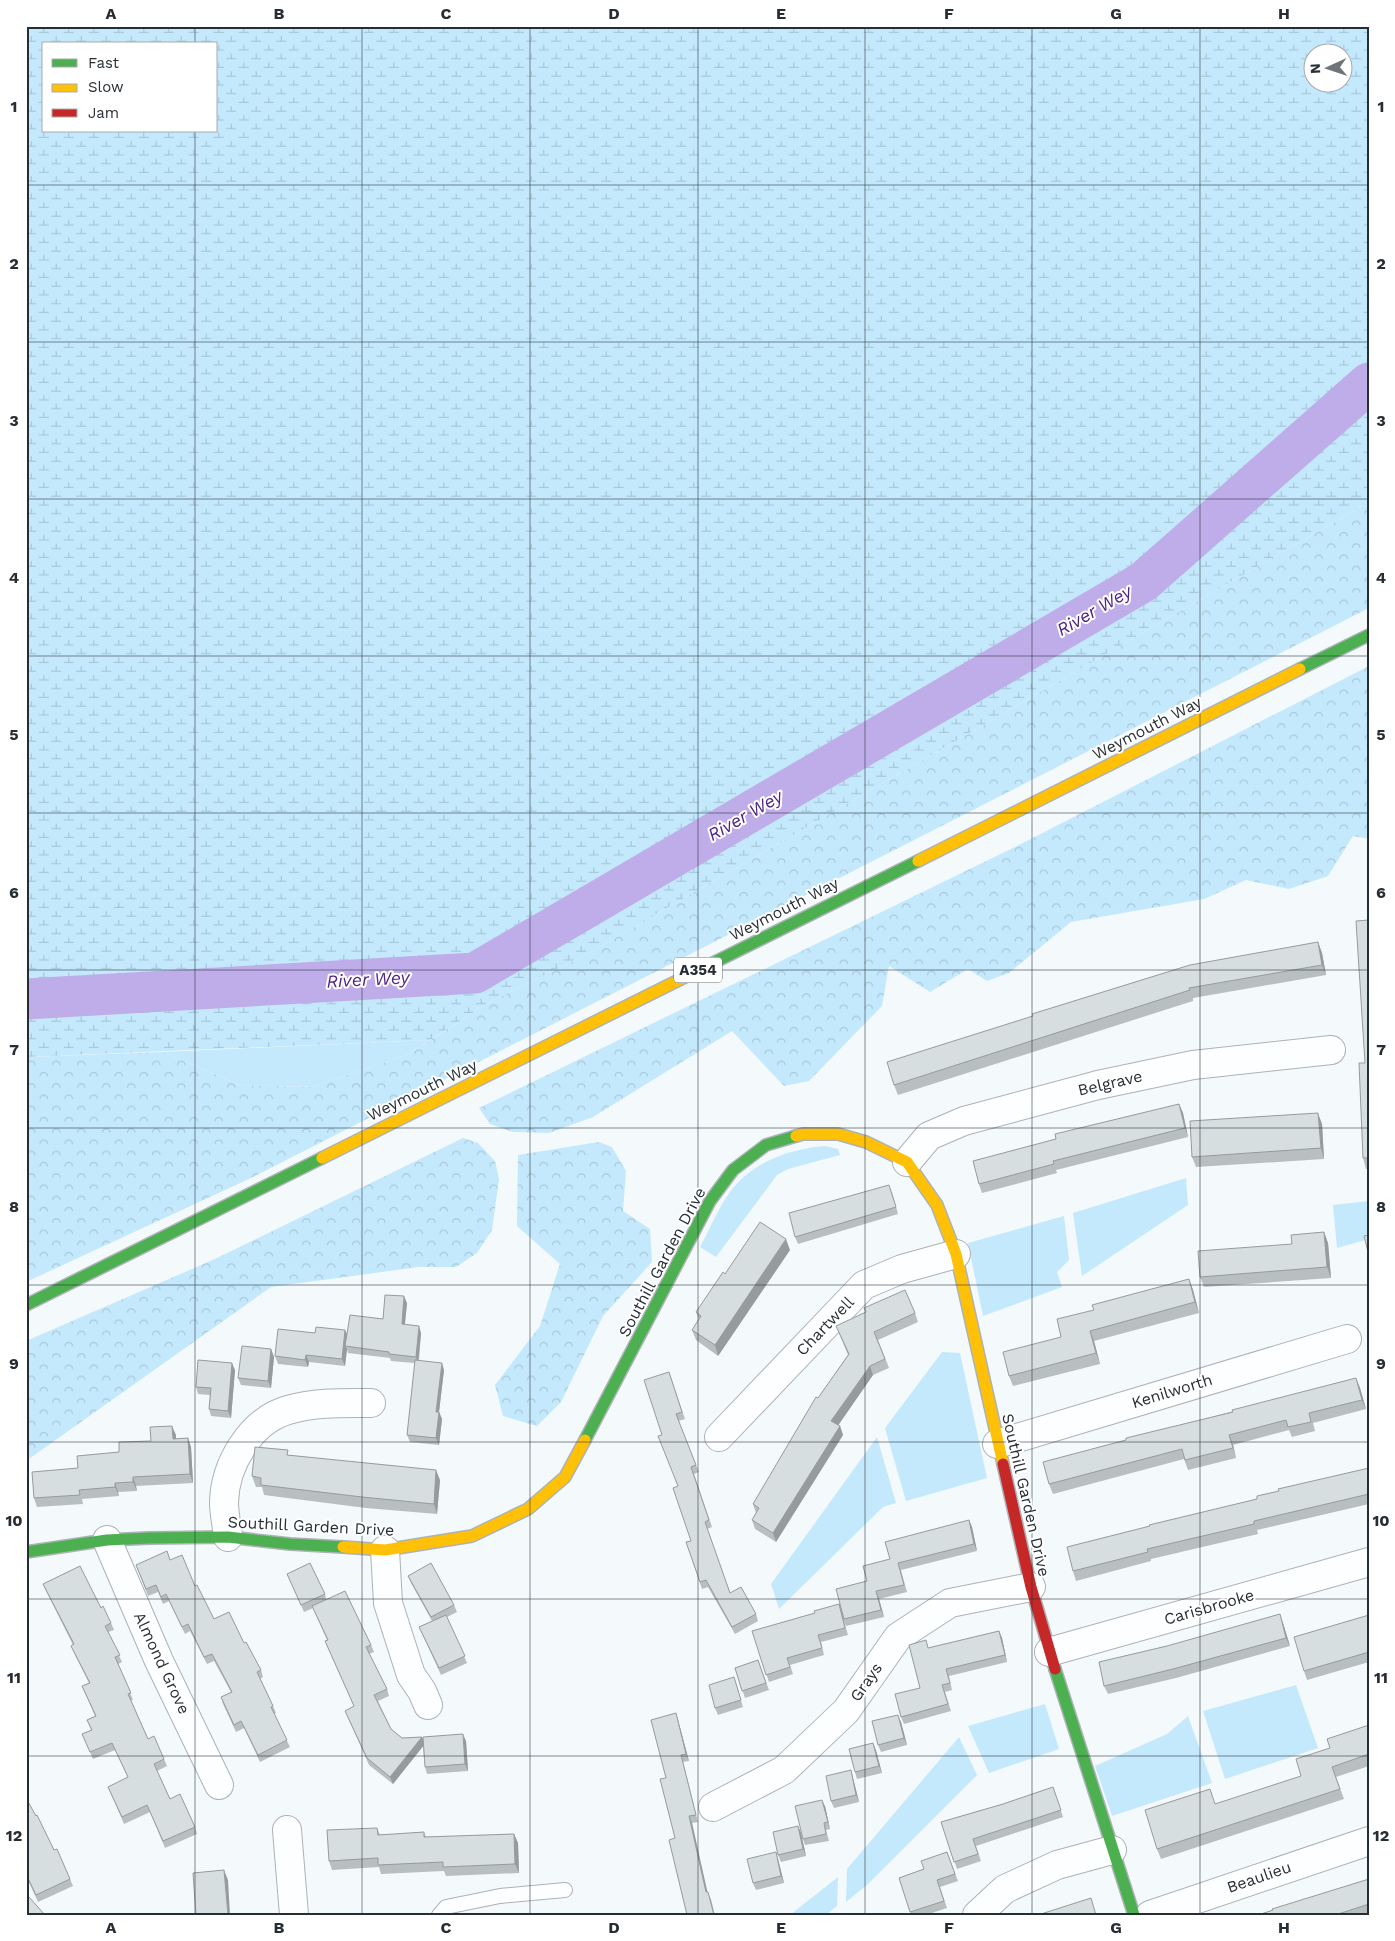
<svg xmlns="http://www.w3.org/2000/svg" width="1395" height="1941" viewBox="0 0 1395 1941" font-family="'Work Sans',sans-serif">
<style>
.grass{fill:#c4e9fd}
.forest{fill:url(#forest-crowns)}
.wetland{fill:url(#wetland-marsh);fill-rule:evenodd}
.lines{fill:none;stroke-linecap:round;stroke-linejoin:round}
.river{stroke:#bfadea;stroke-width:41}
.lane-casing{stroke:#acb2b6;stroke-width:16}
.street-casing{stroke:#acb2b6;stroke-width:30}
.fast-casing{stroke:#acb2b6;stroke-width:14}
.slow-casing{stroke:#acb2b6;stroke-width:14}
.jam-casing{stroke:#acb2b6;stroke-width:14}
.lane{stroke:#fdfeff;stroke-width:14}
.street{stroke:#fdfeff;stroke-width:28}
.fast{stroke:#4caf50;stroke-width:11}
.slow{stroke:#ffc107;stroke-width:11}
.jam{stroke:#c62828;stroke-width:11}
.wall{fill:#b8bfc0}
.shaded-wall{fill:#969b9c}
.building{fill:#d6dedf;stroke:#969b9c}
.grid{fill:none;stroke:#262e33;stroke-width:1;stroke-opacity:0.55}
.labels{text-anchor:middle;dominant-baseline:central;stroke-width:4;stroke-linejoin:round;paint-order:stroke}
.shield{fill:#fff;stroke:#676d70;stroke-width:1}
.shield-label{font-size:15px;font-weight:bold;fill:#262e33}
.street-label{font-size:16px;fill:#262e33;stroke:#fff}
.water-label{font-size:18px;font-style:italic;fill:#4e2287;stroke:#fff}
.neatline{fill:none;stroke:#262e33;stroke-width:2}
.grid-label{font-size:16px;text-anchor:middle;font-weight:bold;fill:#262e33}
</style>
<defs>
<pattern id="forest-crowns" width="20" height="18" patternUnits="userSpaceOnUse" patternTransform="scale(1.25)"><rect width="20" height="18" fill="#c4e9fd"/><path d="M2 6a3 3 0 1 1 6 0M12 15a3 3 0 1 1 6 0" fill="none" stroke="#a8c8d9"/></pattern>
<pattern id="wetland-marsh" width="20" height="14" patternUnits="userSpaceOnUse" patternTransform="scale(1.25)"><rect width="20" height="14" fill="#c4e9fd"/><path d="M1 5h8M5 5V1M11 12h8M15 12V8" fill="none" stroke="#a8c8d9"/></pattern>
</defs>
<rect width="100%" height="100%" fill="#f4f9fc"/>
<path class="grass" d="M430 1040 407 1055 311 1087 240 1085 163 1052Z
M825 1146 838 1149 840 1155 788 1169 777 1175 716 1257 700 1247C710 1229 718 1208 730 1192 752 1162 789 1149 825 1146Z
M1186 1178 1188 1205 1082 1276 1073 1213Z
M1369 1201V1239L1337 1248 1333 1205Z
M1064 1216 1069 1260 1057 1272 1062 1287 983 1316 968 1243Z
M942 1352 960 1353 987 1478 906 1501 885 1428Z
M877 1437 896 1503 883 1507 779 1609 771 1584Z
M1296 1685 1318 1748 1225 1779 1203 1711Z
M1045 1704 1059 1749 989 1773 968 1726Z
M1188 1716 1212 1783 1112 1816 1095 1766 1167 1734Z
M959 1737 977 1775 868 1884 846 1902 847 1869Z
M838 1877 837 1906 826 1915H790Z"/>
<path class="forest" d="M1369 502V608L249 1179 26 1282V1057L163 1052 240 1085 311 1087 407 1055 490 1002 589 953Z
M1369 666V839L1353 836 1328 876 1289 889 1246 880 1204 899 1071 922 1009 973 987 981 968 969 930 992 889 966 882 1006 809 1081 784 1086 732 1031 593 1117 549 1133 513 1132 490 1124 479 1108 1017 846Z
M463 1138 478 1143 495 1161 499 1179 492 1230 477 1253 456 1267H419L271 1287 26 1461V1341L215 1259Z
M599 1142 612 1147 626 1171 623 1211 650 1229 652 1262 603 1316 561 1402 537 1426 503 1416 495 1385 540 1326 560 1264 517 1226 518 1155Z"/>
<path class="wetland" d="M26 26H1369V502L589 953 490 1002 430 1040 26 1057ZM44 44H216V131H44ZM1312 52H1342V82H1312Z"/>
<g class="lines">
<path class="river" d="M26 999 475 973 1143 582 1369 383"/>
<g class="lane-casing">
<path id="lane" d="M439 1915 446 1907 500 1896 565 1890"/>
</g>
<g class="street-casing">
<path id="street" d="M907 1162 929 1136 964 1121 1098 1085 1193 1065 1331 1050
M719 1437 864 1285 902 1269 956 1254
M997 1444 1347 1339
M228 1537C227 1526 224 1514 224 1502 225 1465 250 1421 288 1410 315 1402 344 1403 371 1403
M107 1540 159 1661 219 1785
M385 1550 388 1603 411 1675 422 1691 428 1705
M1049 1652 1369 1562
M713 1807 784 1770 846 1711 898 1637 950 1603 1031 1587
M287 1830 294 1915
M977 1915 1005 1889 1057 1865 1112 1850
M1150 1915 1369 1841"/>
</g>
<g class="fast-casing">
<path id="fast" d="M1300 669 1369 635
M707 966 918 861
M26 1305 322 1158
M585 1440 710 1201 733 1170 766 1145 796 1136
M26 1552 107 1540 149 1538 228 1537 290 1544 343 1547
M1055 1669 1134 1915"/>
</g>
<g class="slow-casing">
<path id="slow" d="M918 861 1300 669
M796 1136 803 1134H838L866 1142 907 1162 937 1205 956 1254 1003 1464
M322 1158 707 966
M343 1547 385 1550 472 1536 528 1509 565 1477 585 1440"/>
</g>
<g class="jam-casing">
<path id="jam" d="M1003 1464 1031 1587 1055 1669"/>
</g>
<use href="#lane" class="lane"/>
<use href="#street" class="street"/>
<use href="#fast" class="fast"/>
<use href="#slow" class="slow"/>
<use href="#jam" class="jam"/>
</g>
<path class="wall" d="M1369 920V1169H1366L1363 1158Z
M1318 942 1322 953 1326 975 1193 998V1001L898 1095 894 1085 1033 1016Z
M1179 1104 1183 1113 1188 1137 1056 1170 1057 1173 982 1193 979 1184 1056 1139Z
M1322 1124 1324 1159 1196 1167 1192 1157Z
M892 1192 898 1214 798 1244 795 1237Z
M1324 1232 1328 1243 1331 1278 1204 1287 1200 1277Z
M790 1250 718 1356 696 1340 692 1330 699 1320 696 1312Z
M1189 1279 1193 1290 1199 1313 1094 1341 1100 1364 1013 1386 1009 1376 1061 1337 1094 1310Z
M407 1303 405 1325 421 1333 419 1360 444 1370 439 1412 442 1419 439 1445 410 1442 407 1435 415 1363 391 1361 390 1358 348 1353 347 1349 345 1366 309 1362 308 1367 278 1364 275 1356 345 1330 347 1335 383 1319Z
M915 1313 918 1322 878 1340 889 1368 873 1375 838 1425 840 1426 843 1435 776 1542 755 1529 752 1520 756 1513 753 1504 818 1398 848 1355 836 1326Z
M271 1349 274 1357 271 1388 241 1385 238 1378Z
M235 1370 231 1418 211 1416 209 1409 210 1395 198 1394 196 1387Z
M669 1372 685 1419 678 1421 699 1472 694 1474 712 1527 707 1529 730 1593 756 1614 758 1621 735 1634 708 1587 702 1589 686 1542 691 1541 678 1486 662 1435Z
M1356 1378 1360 1388 1366 1409 1313 1423 1315 1431 1292 1437 1289 1430 1233 1445 1236 1458 1188 1470 1184 1459 1053 1494 1049 1484 1126 1440Z
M176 1435V1439L188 1438 191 1447 193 1483 136 1486 137 1491 118 1492 119 1496 82 1499 83 1504 37 1507 34 1498 78 1468 151 1441Z
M289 1455 440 1480 437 1514 366 1508 264 1495 262 1487H256L252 1476Z
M1369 1468V1504L1257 1530 1258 1534 1151 1559V1561L1076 1581 1073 1571 1257 1499Z
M969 1520 972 1527 977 1551 901 1570 907 1592 879 1599 884 1617 846 1626 844 1621 848 1635 821 1642 824 1655 790 1665 793 1674 769 1682 752 1631 815 1613 839 1604 867 1581 890 1559Z
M170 1560 195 1586 214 1619 244 1643 261 1670 263 1677 260 1679 273 1706 276 1713 274 1714 290 1747 260 1762 244 1728 236 1732 223 1704 221 1697 231 1692 214 1661 207 1664 190 1631 185 1634 169 1601 163 1604 158 1592 148 1596 136 1565Z
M287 1574 325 1594 326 1599 371 1645 374 1652 369 1654 387 1689 389 1696 378 1701 391 1729 402 1738 422 1737 423 1739 466 1741 468 1771 427 1774 425 1767 423 1745 393 1784 369 1765 345 1711 354 1706 328 1648 325 1641 327 1640 313 1608 304 1612Z
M408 1576 454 1605 457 1612 447 1617 467 1663 441 1675 419 1627 432 1621 411 1583Z
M43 1584 101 1608 111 1623 114 1630 108 1632 122 1662 118 1664 133 1700H131L148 1739 164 1759 167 1766 157 1771 170 1799 195 1827 197 1834 165 1848 150 1812 124 1824 108 1787 128 1778 115 1750 93 1759 82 1734 91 1730 87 1720 95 1716 82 1686 89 1683 74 1653 71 1646 73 1645 46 1591Z
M1369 1615V1662L1307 1680 1304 1671Z
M1283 1623 1290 1646 1176 1678 1108 1694 1104 1686Z
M999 1631 1002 1638 1007 1662 949 1676 952 1690 945 1692 951 1711 904 1724 901 1717 920 1688 929 1648Z
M758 1660 769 1690 745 1698 735 1668Z
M734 1677 743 1707 718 1715 715 1708Z
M676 1713 689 1761 683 1762 698 1822 692 1823 707 1892 711 1899 715 1915H687L675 1838Z
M901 1722 907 1745 881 1752 878 1745Z
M1369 1725V1766L1336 1777 1344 1799 1161 1859 1157 1849 1301 1776 1330 1748Z
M873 1743 882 1773 857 1779 855 1772Z
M851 1770 859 1802 834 1808 831 1801Z
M1053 1787 1063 1817 976 1846 981 1861 957 1869 941 1822 1003 1804Z
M26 1798 70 1879 73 1886 38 1902 26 1876Z
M825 1806 830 1829 826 1830 829 1841 805 1845 803 1839Z
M798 1826 801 1833 806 1856 781 1862 778 1855Z
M377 1828 380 1835 424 1832 426 1837 514 1834 518 1843 519 1873 446 1876 444 1871 381 1874 379 1867 332 1870 329 1861Z
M947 1852 958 1881 940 1887 947 1908 926 1915H911L899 1878 924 1869Z
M778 1859 784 1883 756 1890 753 1883Z
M1369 1879V1915H1258Z"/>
<path class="shaded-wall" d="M1318 942 1322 953 1326 975 1322 965Z
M1179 1104 1183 1113 1188 1137 1185 1128Z
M1318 1113 1322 1124 1324 1159 1321 1148Z
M1324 1232 1328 1243 1331 1278 1327 1267Z
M786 1239 790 1250 718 1356 715 1345Z
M1189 1279 1193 1290 1199 1313 1195 1302Z
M404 1296 407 1303 404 1331 402 1324Z
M419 1326 421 1333 418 1364 416 1357Z
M345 1330 348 1337 345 1346 347 1349 345 1366 342 1359Z
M1090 1331 1094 1341 1100 1364 1096 1353Z
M271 1349 274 1357 271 1388 268 1381Z
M306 1355 309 1362 308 1367 305 1360Z
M232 1363 235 1370 231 1418 228 1411Z
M442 1363 444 1370 439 1412 442 1419 439 1445 436 1438V1412Z
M870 1366 873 1375 835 1430 831 1421Z
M1356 1378 1360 1388 1366 1409 1362 1400Z
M172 1426 176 1435V1448L173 1439Z
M840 1426 843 1435 776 1542 773 1533Z
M1229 1435 1233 1445 1236 1458 1233 1448Z
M188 1438 191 1447 193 1483 190 1474Z
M436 1470 440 1480 437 1514 434 1504Z
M133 1477 136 1486 137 1491 133 1482Z
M115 1483 118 1492 119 1496 115 1487Z
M969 1520 972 1527 977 1551 974 1544Z
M876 1591 879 1599 884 1617 881 1610Z
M1280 1614 1283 1623 1290 1646 1286 1638Z
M999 1631 1002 1638 1007 1662 1005 1655Z
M676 1713 678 1720 689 1761 686 1754Z
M898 1715 901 1722 907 1745 904 1738Z
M463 1734 466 1741 468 1771 465 1764Z
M422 1737 425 1744 393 1784 390 1777Z
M873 1743 876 1750 882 1773 879 1766Z
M851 1770 859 1802 856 1795Z
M822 1800 825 1806 830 1829 828 1822Z
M689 1816 692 1823 709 1899 706 1892Z
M798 1826 801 1833 806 1856 803 1849Z
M514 1834 518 1843 519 1873 515 1864Z
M776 1852 778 1859 784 1883 781 1876Z
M224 1870 228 1880 230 1915H228Z"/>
<path class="building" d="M1369 920V1158H1363L1359 1063H1365L1356 921Z
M1318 942 1322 965 1189 988 1190 990 894 1085 887 1062 1033 1016 1032 1014 1190 965Z
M1179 1104 1185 1128 1053 1161 1054 1164 979 1184 973 1161 1056 1139 1055 1134Z
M1318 1113 1321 1148 1192 1157 1190 1121Z
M889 1185 896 1207 795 1237 789 1213Z
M760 1222 786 1239 715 1345 692 1330 701 1316 696 1312 723 1272 725 1274Z
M1324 1232 1327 1267 1200 1277 1198 1251 1292 1244 1291 1235Z
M1369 1235V1256L1364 1236Z
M1189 1279 1195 1302 1090 1331 1096 1353 1009 1376 1003 1352 1061 1337 1057 1319 1094 1310 1092 1305Z
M905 1290 915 1313 874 1332 885 1359 870 1366 831 1421 840 1426 773 1533 752 1520 759 1508 753 1504 816 1397 818 1398 849 1354 836 1326 866 1312 864 1308Z
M385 1295 404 1296 402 1324 419 1326 416 1357 389 1354V1352L345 1346 350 1315 383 1319Z
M316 1327 345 1330 342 1359 306 1355 305 1360 275 1356 278 1329 315 1333Z
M242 1346 271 1349 268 1381 238 1378Z
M198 1360 232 1363 228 1411 209 1409 211 1388 196 1387Z
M415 1360 442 1363 436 1412H439L436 1438 407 1435Z
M669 1372 682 1412 676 1414 696 1465 691 1467 709 1520 705 1522 730 1593 741 1587 756 1614 732 1627 706 1580 700 1582 686 1542 691 1541 673 1488 678 1486 658 1436 662 1435 644 1380Z
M1356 1378 1362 1400 1309 1413 1311 1422 1288 1427 1286 1420 1229 1435 1233 1448 1185 1460 1182 1449 1049 1484 1043 1462 1126 1440V1438L1233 1412 1232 1410Z
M172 1426 173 1439 188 1438 190 1474 133 1477V1482L115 1483V1487L79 1490 80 1495 34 1498 32 1472 78 1468 77 1456 119 1452V1442L151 1441 150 1427Z
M255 1447 288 1450 287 1455 436 1470 434 1504 362 1497 261 1485V1478L252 1476Z
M1369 1468V1494L1254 1521V1524L1147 1549 1148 1552 1073 1571 1067 1547 1150 1526 1149 1525 1257 1499V1496L1279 1491 1278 1489Z
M969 1520 974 1544 898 1563 904 1585 876 1591 881 1610 844 1619 836 1589 867 1581 863 1566 890 1559 885 1542Z
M167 1551 170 1560 182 1555 195 1586 197 1585 214 1619 229 1612 244 1643 246 1642 261 1670 257 1672 273 1706 271 1707 287 1740 258 1755 241 1721 234 1725 221 1697 232 1692 212 1654 204 1657 188 1624 182 1627 166 1594 161 1597 156 1585 146 1589 136 1565Z
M310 1563 325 1594 301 1605 287 1574Z
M431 1563 454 1605 431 1617 408 1576Z
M80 1566 101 1608 103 1606 111 1623 105 1626 120 1655 115 1657 131 1693 128 1694 148 1739 154 1736 164 1759 154 1764 170 1799 180 1794 195 1827 163 1841 147 1805 122 1817 108 1787 128 1777 112 1743 90 1752 82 1734 92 1730 87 1720 96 1716 82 1686 90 1683 71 1646 74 1644 43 1584Z
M345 1591 371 1645 366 1647 387 1689 374 1695 391 1729 402 1738 422 1737 390 1777 367 1758 345 1711 354 1706 325 1641 328 1640 312 1606Z
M839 1604 845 1628 818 1635 822 1648 787 1658 790 1667 766 1675 752 1631 815 1613 814 1611Z
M1280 1614 1286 1638 1173 1669 1104 1686 1099 1662 1167 1646Z
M446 1615 465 1656 439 1668 419 1627Z
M1369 1615V1652L1304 1671 1294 1637Z
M999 1631 1005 1655 946 1669 950 1683 942 1685 948 1704 901 1717 895 1694 920 1688 909 1645 926 1640 928 1648Z
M758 1660 766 1683 742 1691 735 1668Z
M734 1677 741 1700 715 1708 709 1685Z
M676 1713 686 1754 681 1755 696 1815 689 1816 706 1892H708L714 1915H687L669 1840 675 1838 660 1779 666 1778 651 1720Z
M898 1715 904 1738 878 1745 872 1721Z
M1369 1725V1754L1332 1767 1340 1789 1157 1849 1145 1810 1210 1789 1215 1804 1301 1776 1296 1759 1330 1748 1327 1739Z
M463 1734 465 1764 425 1767 423 1737Z
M873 1743 879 1766 855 1772 849 1749Z
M851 1770 856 1795 831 1801 826 1776Z
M1053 1787 1061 1810 973 1839 978 1854 954 1862 941 1822 1003 1804Z
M26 1798 36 1816 37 1815 54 1850 57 1849 70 1879 36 1895 26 1874Z
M822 1800 828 1822 824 1823 826 1834 803 1839 795 1806Z
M798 1826 803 1849 778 1855 773 1832Z
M377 1828 378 1835 424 1832V1837L514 1834 515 1864 443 1867V1862L378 1865V1858L329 1861 327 1830Z
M776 1852 781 1876 753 1883 747 1859Z
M947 1852 955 1874 937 1880 944 1901 910 1912 899 1878 924 1869 921 1861Z
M224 1870 228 1915H196L193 1873Z
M1369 1879V1904L1335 1915H1258L1273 1910 1272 1909Z
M29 1897 45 1915H26V1899Z
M1091 1898 1096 1915H1042L1041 1914Z"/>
<path class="grid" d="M195 26V44M362 26V1915M530 26V1915M698 26V1915M865 26V1915M1032 26V1915M1200 26V1915M195 131V1915M26 185H1369M26 342H1369M26 499H1369M26 656H1369M26 813H1369M26 970H1369M26 1128H1369M26 1285H1369M26 1442H1369M26 1599H1369M26 1756H1369"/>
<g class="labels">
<rect class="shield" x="674" y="957.5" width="48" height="25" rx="4"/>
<g class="shield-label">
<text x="698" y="970">A354</text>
</g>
<g class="street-label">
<text transform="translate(1147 728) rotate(-27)">Weymouth Way</text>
<text transform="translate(784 909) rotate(-27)">Weymouth Way</text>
<text transform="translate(1110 1083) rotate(-13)">Belgrave</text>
<text transform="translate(422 1090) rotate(-26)">Weymouth Way</text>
<text transform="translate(662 1262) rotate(-62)">Southill Garden Drive</text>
<text transform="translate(825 1326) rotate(-46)">Chartwell</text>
<text transform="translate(1172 1391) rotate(-17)">Kenilworth</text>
<text transform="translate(1026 1495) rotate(77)">Southill Garden Drive</text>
<text transform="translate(311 1526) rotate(3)">Southill Garden Drive</text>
<text transform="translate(1209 1607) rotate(-16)">Carisbrooke</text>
<text transform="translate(162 1663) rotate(65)">Almond Grove</text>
<text transform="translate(866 1682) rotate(-55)">Grays</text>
<text transform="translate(1259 1877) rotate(-19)">Beaulieu</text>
</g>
<g class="water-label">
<text transform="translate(1094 610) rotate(-30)">River Wey</text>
<text transform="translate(745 815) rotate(-30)">River Wey</text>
<text transform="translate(368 979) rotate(-3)">River Wey</text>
</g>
</g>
<rect width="1395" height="1941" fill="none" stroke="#ffffff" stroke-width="55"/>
<rect x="42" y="42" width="175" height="90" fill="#ffffff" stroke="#a8abad"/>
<rect x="52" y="59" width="25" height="8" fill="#4caf50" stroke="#a8abad"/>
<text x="88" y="68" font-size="15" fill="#262e33">Fast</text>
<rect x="52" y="84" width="25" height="8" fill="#ffc107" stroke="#a8abad"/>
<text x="88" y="92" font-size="15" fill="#262e33">Slow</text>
<rect x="52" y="109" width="25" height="8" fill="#c62828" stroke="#a8abad"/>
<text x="88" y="118" font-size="15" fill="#262e33">Jam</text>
<g transform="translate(1328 68) rotate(267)"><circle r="24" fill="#ffffff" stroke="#a8abad"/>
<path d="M0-4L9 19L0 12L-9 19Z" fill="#6e7579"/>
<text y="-8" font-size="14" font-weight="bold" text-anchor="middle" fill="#262e33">N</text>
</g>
<rect x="28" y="28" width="1340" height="1886" class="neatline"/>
<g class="grid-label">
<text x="111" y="19">A</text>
<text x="279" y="19">B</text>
<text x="446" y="19">C</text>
<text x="614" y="19">D</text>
<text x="781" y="19">E</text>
<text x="949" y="19">F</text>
<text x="1116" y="19">G</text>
<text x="1284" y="19">H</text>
<text x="14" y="112">1</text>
<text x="1381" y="112">1</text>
<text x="14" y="269">2</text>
<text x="1381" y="269">2</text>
<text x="14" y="426">3</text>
<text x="1381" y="426">3</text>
<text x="14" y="583">4</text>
<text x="1381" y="583">4</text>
<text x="14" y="740">5</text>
<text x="1381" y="740">5</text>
<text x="14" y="898">6</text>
<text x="1381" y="898">6</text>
<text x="14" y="1055">7</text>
<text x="1381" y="1055">7</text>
<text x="14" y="1212">8</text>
<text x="1381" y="1212">8</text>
<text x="14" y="1369">9</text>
<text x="1381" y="1369">9</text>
<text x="14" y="1526">10</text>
<text x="1381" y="1526">10</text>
<text x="14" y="1683">11</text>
<text x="1381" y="1683">11</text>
<text x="14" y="1841">12</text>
<text x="1381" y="1841">12</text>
<text x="111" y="1933">A</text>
<text x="279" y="1933">B</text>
<text x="446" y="1933">C</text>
<text x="614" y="1933">D</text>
<text x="781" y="1933">E</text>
<text x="949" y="1933">F</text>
<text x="1116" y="1933">G</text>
<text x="1284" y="1933">H</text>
</g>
</svg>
